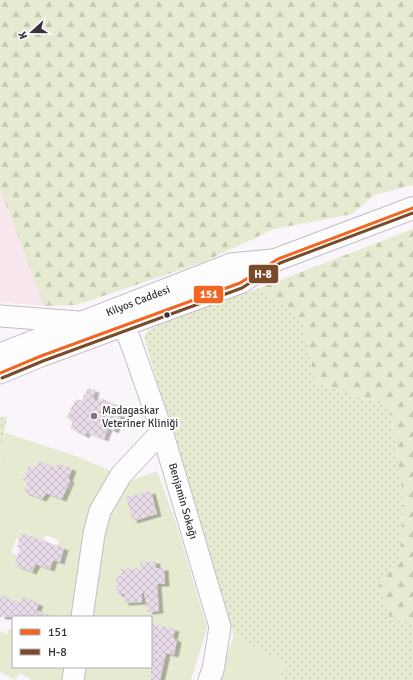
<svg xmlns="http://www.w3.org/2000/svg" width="413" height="680" viewBox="0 0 413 680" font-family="Signika,sans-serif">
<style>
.medical{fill:#f8e7ee}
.grass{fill:url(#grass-dots)}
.forest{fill:url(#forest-firs)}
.garden{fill:#e5ead1;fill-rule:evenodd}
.building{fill:url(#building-cross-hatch);filter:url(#shadow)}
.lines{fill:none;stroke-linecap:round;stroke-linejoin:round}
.minor-casing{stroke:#c3bdc5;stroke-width:23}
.tertiary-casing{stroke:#c3bdc5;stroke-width:24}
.minor{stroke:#fefdfe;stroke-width:21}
.tertiary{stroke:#fefdfe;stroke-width:22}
.bus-1-casing{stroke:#fff;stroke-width:6}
.bus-2-casing{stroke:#fff;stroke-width:6}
.bus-1{stroke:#f26522;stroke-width:3}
.bus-2{stroke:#7a4b2a;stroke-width:3}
.bus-dot{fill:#39323b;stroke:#fff;stroke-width:1.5}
.poi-dot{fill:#7d767e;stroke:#fff;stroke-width:1.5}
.labels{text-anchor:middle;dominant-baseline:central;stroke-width:4;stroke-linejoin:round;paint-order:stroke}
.street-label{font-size:11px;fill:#39323b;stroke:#fff}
.poi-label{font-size:11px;fill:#39323b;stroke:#fff;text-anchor:start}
.line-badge{stroke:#fff;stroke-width:1.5}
.badge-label{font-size:11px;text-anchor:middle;font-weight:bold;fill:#fff}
</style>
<defs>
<pattern id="grass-dots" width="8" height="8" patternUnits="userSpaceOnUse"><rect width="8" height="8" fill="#e5ead1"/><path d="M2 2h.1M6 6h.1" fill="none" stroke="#c5c9b4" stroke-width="1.8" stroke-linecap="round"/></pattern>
<pattern id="forest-firs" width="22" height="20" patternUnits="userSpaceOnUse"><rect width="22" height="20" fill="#e5ead1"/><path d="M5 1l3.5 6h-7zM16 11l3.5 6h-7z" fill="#c5c9b4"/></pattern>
<pattern id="building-cross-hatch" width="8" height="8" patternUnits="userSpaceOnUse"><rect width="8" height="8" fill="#e7dbe7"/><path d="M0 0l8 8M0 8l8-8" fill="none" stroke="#c7bcc7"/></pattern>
<filter id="shadow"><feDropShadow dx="4.5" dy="2.5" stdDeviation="0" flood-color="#0004"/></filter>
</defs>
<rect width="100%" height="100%" fill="#faf4fb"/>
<path class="medical" d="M0 188 44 306 0 302Z"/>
<path class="grass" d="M262 287 302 323 316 383 390 407 403 496 400 556 378 587 390 617 413 623V680H280L285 664 234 635 188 487 144 337 148 330 177 317Z
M7 416 0 463V418Z"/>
<path class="forest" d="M0 0H413V185L374 195 352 214 274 229 201 263 76 305 44 306 0 188Z
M413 229V623L390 617 378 587 400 556 403 496 390 407 316 383 302 323 262 287Z"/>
<path class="garden" d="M5 433 76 456 111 471 96 497 89 527 74 617H40L36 610 39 604 24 597 20 603 0 600V463ZM39 461 56 468 58 464 72 469 68 479 73 482 70 490 66 489 62 499 46 493 42 499 25 492 28 482 23 479 29 465 35 468ZM25 534 43 541 45 535 59 540 57 546 64 548 60 562 53 560 50 569 36 564 32 572 14 565 17 555 11 552 16 539 22 541Z
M157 471 178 529 207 628 191 680H82L85 667H151V661L164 664 166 653 174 655 177 640 173 638 175 629 156 624 154 634 151 633V617H93L101 556 113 499 130 481ZM156 561V568H164L165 584H157L124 603V594H117L116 576H121V569L141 568 140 562Z
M9 629 13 630V667H67L66 680H31V679L19 673 15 680 0 672V631L7 634Z
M234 635 285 664 280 680H218Z"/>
<path class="building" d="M88 388 95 390 93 399 98 401 100 398 119 406 117 413 121 415 114 431 108 428 104 439 86 432 85 436 70 428 74 420 66 418 76 399 82 401 84 395H85Z
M39 461 56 468 58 463 72 469 68 479 70 480 62 499 46 493 42 499 24 492 28 482 23 480 29 465 35 468Z
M151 491 157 514 133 521 126 497Z
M21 534 25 535V534L64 548 60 562 53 560 50 569 36 564 32 572 14 565 20 548 17 547Z
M156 561V568H164L165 584H157L159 611 148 612 144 593H142V602L124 603V594H117L116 576H121V569L141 568 140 562Z
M0 595 20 603 23 596 39 604 36 610 52 617H0Z
M151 623 175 629 173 638 177 640 174 655 166 653 160 680H151Z"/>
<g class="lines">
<g class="minor-casing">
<path id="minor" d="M0 316 79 322
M124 326 131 343 162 431 220 627 213 670 209 680
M0 354 231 264 272 260
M0 373 41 356 240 283 278 259
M82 617 94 534 100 511 121 475 162 431
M73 680 75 667"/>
</g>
<g class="tertiary-casing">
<path id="tertiary" d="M278 259 413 208"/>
</g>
<use href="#minor" class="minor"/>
<use href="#tertiary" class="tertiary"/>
<g class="bus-1-casing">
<path id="bus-1" d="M0 373 41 356 240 283 278 259 413 208"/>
</g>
<g class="bus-2-casing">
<path id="bus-2" d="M2 378 43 361 242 288 280 263 413 213"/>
</g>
<use href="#bus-1" class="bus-1"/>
<use href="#bus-2" class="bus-2"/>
</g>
<circle class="bus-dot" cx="167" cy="315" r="3.5"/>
<circle class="poi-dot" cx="94" cy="416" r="4"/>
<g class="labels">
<g class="street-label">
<text transform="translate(138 301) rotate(-21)">Kilyos Caddesi</text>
<text transform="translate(183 501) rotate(74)">Benjamin Sokağı</text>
</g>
<g class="poi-label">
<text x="102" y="410">Madagaskar<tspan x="102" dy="13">Veteriner Kliniği</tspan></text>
</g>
</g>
<g class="line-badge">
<rect x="248" y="264" width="31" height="20" rx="4" fill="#7a4b2a"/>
<rect x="193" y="285" width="31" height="19" rx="4" fill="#f26522"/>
</g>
<g class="badge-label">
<text x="263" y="278">H-8</text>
<text x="209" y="298">151</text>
</g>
<rect x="12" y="616" width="140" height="52" fill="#ffffff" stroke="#b0adb1"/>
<rect x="20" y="629" width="20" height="6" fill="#f26522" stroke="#b0adb1"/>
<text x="48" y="636" font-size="12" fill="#39323b">151</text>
<rect x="20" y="649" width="20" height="6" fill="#7a4b2a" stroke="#b0adb1"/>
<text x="48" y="656" font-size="12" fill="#39323b">H-8</text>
<g transform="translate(32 32) rotate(249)" stroke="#ffffff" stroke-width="3" paint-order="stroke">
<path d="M0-3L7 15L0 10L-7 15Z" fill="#39323b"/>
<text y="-6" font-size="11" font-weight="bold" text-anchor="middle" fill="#39323b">K</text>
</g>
</svg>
